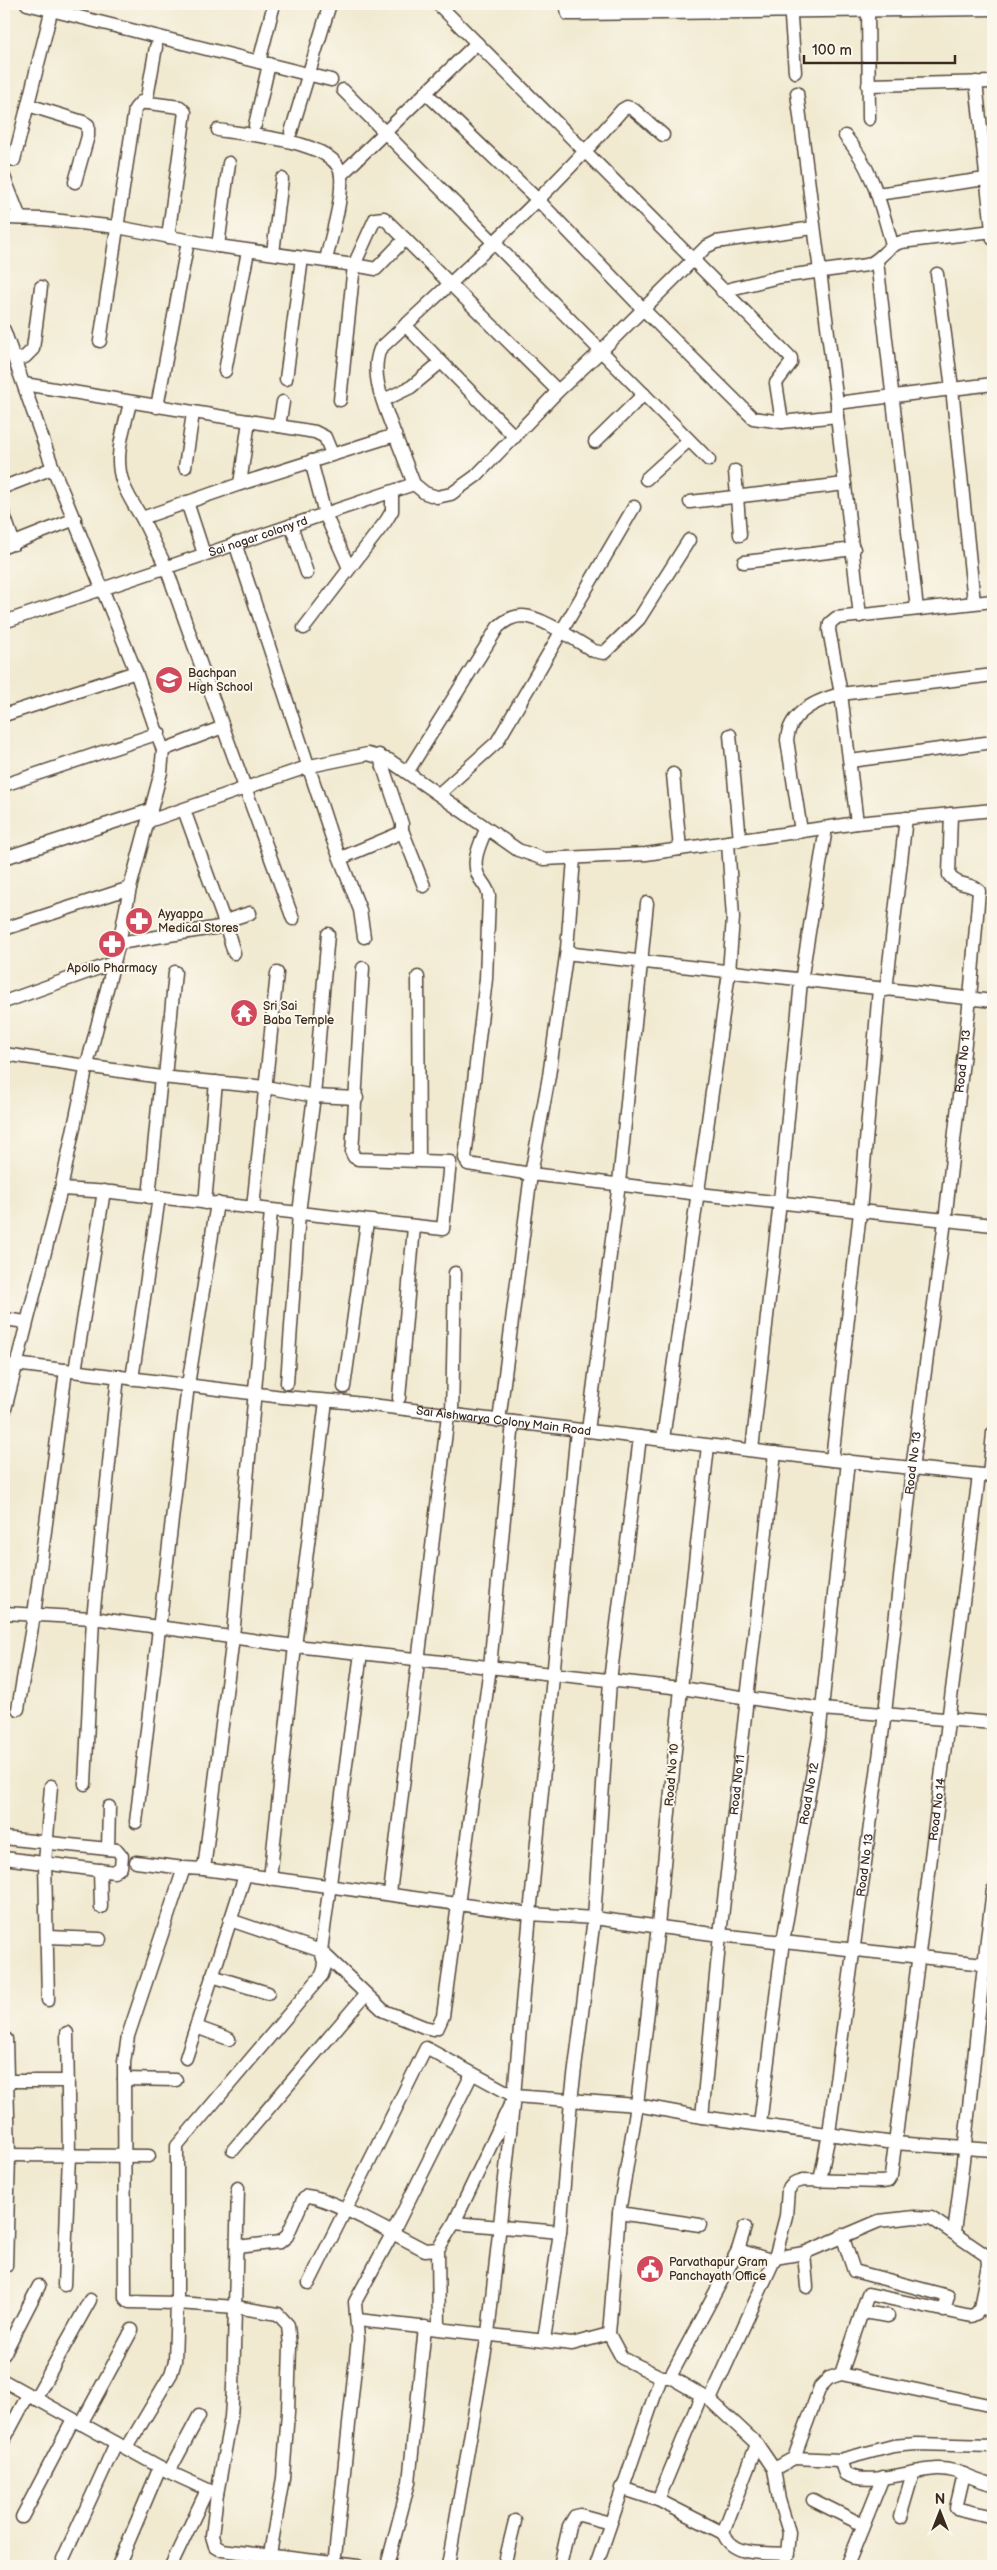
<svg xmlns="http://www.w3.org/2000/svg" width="997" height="2570" viewBox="0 0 997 2570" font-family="'Balsamiq Sans',sans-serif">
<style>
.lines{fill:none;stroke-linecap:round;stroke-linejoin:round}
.minor-casing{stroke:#564739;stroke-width:15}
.minor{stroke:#fff;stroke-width:12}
.labels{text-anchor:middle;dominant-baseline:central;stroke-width:4;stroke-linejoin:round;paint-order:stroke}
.street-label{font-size:12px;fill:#3b2a1e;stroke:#fbf7ec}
.poi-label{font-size:12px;fill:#3b2a1e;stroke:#fbf7ec;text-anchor:start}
</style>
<rect width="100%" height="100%" fill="#fbf7ec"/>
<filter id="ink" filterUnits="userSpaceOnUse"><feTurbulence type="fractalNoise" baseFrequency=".02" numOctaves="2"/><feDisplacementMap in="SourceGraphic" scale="10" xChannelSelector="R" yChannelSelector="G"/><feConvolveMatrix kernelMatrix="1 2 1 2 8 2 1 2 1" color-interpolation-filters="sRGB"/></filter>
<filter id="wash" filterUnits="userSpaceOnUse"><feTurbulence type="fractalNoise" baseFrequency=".0096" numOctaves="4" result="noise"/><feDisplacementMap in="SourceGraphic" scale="20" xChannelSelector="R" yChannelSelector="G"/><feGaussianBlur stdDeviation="1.12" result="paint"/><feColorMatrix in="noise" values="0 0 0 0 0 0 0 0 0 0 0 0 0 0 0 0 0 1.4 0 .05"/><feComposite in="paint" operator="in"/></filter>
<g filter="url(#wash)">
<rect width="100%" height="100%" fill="#f1ead1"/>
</g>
<g filter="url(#ink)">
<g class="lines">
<g class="minor-casing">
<g id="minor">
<path d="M27 4 331 80"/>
<path d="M438 4 791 358V363L776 383 782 422"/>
<path d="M566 4 568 14H577L993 9"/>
<path d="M790 4 795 72"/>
<path d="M868 4 869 119"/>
<path d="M259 62 274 4"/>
<path d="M976 82 993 239"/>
<path d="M868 85 993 82"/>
<path d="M343 90 601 351 706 247 716 242 813 228"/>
<path d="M426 93 538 200 644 310 753 418 782 422 837 416V403L993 384"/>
<path d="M797 93 837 403"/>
<path d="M146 103 156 47"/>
<path d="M28 105 83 122 88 125V136L75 182"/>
<path d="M255 125 269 64"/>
<path d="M218 130C245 135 339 140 341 176 343 199 331 237 326 260"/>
<path d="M291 132 329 7"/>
<path d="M845 136C873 169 880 203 892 244"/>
<path d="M14 160 53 4"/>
<path d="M341 175 477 43"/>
<path d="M4 177 20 218"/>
<path d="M877 194 993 178"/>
<path d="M4 218 43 219 117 227 218 246 354 265 375 219 384 218 558 391"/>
<path d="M218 246 229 163"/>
<path d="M273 253 282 179"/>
<path d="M877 261 917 609"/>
<path d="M937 274 952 388 974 602"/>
<path d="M722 291 779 277 867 265C882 260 886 246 901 242L993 231"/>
<path d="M405 325 515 437"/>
<path d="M4 330 53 468 136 672 163 750 161 772 130 888 119 943 87 1065 61 1189 4 1413"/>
<path d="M100 341 135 109 141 102 180 107 185 112 168 237"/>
<path d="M15 359 25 357 33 349 41 287"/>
<path d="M225 371 248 251"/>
<path d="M286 379 302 258"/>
<path d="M24 384 315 432 325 437 332 454"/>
<path d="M340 400 354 265 376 269 405 239"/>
<path d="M384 400 411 387 441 362"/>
<path d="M130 403C124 429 113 457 123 483 127 495 135 507 142 518L240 484"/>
<path d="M157 407 188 241"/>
<path d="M837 416 860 616"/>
<path d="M249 421 240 484 395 435C386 409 369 376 380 349 463 271 548 196 622 110L627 107 633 109 663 135"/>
<path d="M279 426 283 402"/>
<path d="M395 435 414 484 425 493 437 497 451 494 476 476 558 391 601 351 709 460"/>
<path d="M595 442 644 394"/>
<path d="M311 461 325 514 349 568"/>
<path d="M185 467 193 413"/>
<path d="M735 471 740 535"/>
<path d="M646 479 688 441"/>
<path d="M4 487 53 468"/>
<path d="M187 502 204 554"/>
<path d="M690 502 845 484"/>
<path d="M4 515 14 544"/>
<path d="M142 518 166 567 223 727 163 750"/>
<path d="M291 525 307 573"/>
<path d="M235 543 331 835 360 910 364 937"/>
<path d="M4 547 75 519"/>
<path d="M744 562 854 549"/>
<path id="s1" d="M4 622 414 484"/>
<path d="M304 628 386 521 392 511V492"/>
<path d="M4 715 136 672"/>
<path d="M223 727 293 919"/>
<path d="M730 735 740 840"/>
<path d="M379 755 402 824V830"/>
<path d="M850 761 993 742"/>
<path d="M408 771 498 627C505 621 512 616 523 616 543 617 576 641 594 651L604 653 639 619 689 540"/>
<path d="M673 774 680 849"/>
<path d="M4 785 159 733"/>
<path d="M440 793 497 742 634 507"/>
<path d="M149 821 310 766 368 754 389 760 518 850 544 859 646 854 857 823 993 810"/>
<path d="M857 823 841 694 829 630 830 623 836 618 993 601"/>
<path d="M486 829C481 843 471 860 478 875 482 884 488 887 489 896L486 979 465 1158 468 1164 531 1174 699 1194 993 1225"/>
<path d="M801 831 787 740C789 712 817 700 841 694L993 675"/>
<path d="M4 858 151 810"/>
<path d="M341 858 398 834 402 830 424 886"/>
<path d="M574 859 567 949 574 954 993 1001"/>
<path d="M225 921 250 913"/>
<path d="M226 926 234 953"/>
<path d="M4 929 130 888"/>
<path d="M119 943 226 926 184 810"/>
<path d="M418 977 419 1159"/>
<path d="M886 990 906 818"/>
<path d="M4 1002 113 963"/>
<path d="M4 1054 161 1077 266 1087 314 1096 357 1098"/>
<path d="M165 1077 175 972"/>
<path d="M61 1189 111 1192 443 1229 450 1162 358 1159 354 1157 352 1153 363 968"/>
<path d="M149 1197 161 1077"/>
<path d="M205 1203 216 1082"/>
<path d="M253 1208 277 973"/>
<path d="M271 1211 233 1637 204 1869 530 1914 594 1918 720 1935 993 1965"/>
<path d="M4 1319 26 1322"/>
<path id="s2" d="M15 1364 283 1397 346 1402 832 1460 993 1476"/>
<path d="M75 1371 104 1191"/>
<path d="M132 1379 159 1197"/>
<path d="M287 1383 299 1213 314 1096 328 934"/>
<path d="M344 1387 367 1222"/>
<path d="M399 1398 414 1227"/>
<path d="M452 1415 455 1273"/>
<path d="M499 1421 531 1174 549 1076 567 949"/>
<path d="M588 1431 619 1183 647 903"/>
<path d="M663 1439 729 972 733 918 728 842"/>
<path d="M708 1446 681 1688 658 1926 637 2105 619 2213 609 2334 622 2358 661 2377H670L710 2400 757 2444 774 2469 779 2500 789 2532 786 2566"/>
<path d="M752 1450 780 1201 801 981 826 828"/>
<path d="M832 1460 860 1212 879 989"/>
<path d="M989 1476 993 1433"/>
<path d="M4 1613 93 1618 295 1646 681 1688 822 1709 993 1723"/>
<path d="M18 1709 34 1615 66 1370"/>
<path d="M85 1784 93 1618 118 1376"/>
<path d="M136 1822 188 1385 217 1203"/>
<path d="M4 1838 117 1850 122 1856 121 1867 114 1872 4 1858"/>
<path d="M108 1849 109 1807"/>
<path d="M136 1862 184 1868"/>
<path d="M100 1870 101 1907"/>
<path d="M270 1879 295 1646 326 1401"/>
<path d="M390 1893 448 1415"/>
<path d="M230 1920 321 1951 384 2011 424 2027 433 2029 438 2027 443 2016 490 1667 513 1422"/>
<path d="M47 1937 100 1939"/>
<path d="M212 1976 268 1993"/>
<path d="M48 2000 45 1863 51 1786"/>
<path d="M196 2027 229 2039"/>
<path d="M186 2058 245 1875"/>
<path d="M124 2079 176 2080"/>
<path d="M7 2081H68"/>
<path id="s3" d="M702 2117 720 1935 775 1453"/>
<path id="s4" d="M760 2124 783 1941 819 1737 848 1461"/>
<path d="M233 2150 365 1995"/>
<path d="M4 2155 149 2156"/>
<path id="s5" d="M820 2181 829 2133 885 1713 912 1469 945 1221 970 998 979 891C971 882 957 887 949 875L951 814"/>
<path d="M619 2213 700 2225"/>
<path d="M454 2223 560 2232"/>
<path d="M954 2232C970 2118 978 2004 993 1890"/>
<path d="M842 2235 854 2271 948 2296 944 2311"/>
<path d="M237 2247 280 2242 287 2236 303 2200 307 2196C329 2197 401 2238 425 2250L438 2249"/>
<path d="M738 2250 774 2261"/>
<path d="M804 2253 807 2287"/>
<path d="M775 2258 804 2253 879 2221 915 2217 931 2218 987 2256 988 2264 980 2308"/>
<path d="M6 2266 9 2155 6 2039"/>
<path d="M309 2283 426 2048 514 2096 637 2105 702 2117 894 2143 993 2150"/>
<path d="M64 2285 69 2155 67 2033"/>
<path d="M863 2312 888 2316"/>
<path d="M358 2320 572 2344 609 2334"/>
<path d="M439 2328 438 2249 454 2223 510 2105"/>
<path d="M544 2340 560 2232 571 2100 594 1918 610 1681 640 1437"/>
<path d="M4 2354 39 2286"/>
<path d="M841 2374 993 2406"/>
<path d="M670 2377 738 2250 745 2227"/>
<path d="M4 2381 169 2472 217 2494 212 2536 215 2546 222 2550 358 2566"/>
<path d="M35 2399 90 2300"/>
<path id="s6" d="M710 2400 775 2258 786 2216 788 2190 794 2183 803 2180 882 2182 888 2181 891 2176 979 1475"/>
<path d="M81 2424 132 2330"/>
<path d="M4 2440 28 2395"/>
<path d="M127 2448 171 2374 175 2361 177 2303 129 2302 125 2298 124 2062 128 2036 184 1868 204 1869"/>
<path d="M794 2458 840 2460 893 2446 916 2444 993 2446"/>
<path d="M840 2460 845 2474C870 2487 910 2470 937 2469 958 2468 974 2481 993 2484"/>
<path d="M774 2469 794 2458 820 2387 829 2378 841 2374 868 2294 971 2316 977 2313 980 2308 993 2312"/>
<path d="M169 2472 199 2416"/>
<path d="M964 2474 956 2508 993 2517"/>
<path d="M621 2488 658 2500 723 2533C734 2558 765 2552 788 2554"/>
<path d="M217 2494 231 2417 233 2388 238 2188"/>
<path d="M658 2500 701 2396"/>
<path d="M813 2500 863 2525"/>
<path d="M22 2517 73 2420"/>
<path d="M900 2517 913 2473"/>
<path d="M723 2533 757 2444"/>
<path d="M63 2559 116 2443"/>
<path d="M118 2566 160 2467"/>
<path d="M171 2566 207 2490"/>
<path d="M268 2566 283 2478 288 2412 290 2346 288 2325 278 2314 236 2307 177 2303V2146L322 1975 325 1966 321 1951 361 1653"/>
<path d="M334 2566 358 2339 355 2302 392 2234 472 2074"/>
<path d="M387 2566 409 2482 425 2327"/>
<path d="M448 2566 488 2334 514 2096 530 1914 577 1430"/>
<path d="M504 2566 515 2521"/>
<path d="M560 2566 569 2526 575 2516 580 2515 610 2523"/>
<path d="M596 2566 661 2377"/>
<path d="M847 2566 883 2477"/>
</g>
</g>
<use href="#minor" class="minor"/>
</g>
</g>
<defs>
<g id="school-disc" transform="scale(1.4375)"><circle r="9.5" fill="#d1495b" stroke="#fbf7ec"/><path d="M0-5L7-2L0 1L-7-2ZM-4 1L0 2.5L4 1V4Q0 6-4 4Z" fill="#fff"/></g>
<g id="pharmacy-disc" transform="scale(1.4375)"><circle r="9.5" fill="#d1495b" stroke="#fbf7ec"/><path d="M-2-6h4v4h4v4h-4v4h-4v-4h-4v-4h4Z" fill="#fff"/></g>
<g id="temple-disc" transform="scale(1.4375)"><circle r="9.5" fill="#d1495b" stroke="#fbf7ec"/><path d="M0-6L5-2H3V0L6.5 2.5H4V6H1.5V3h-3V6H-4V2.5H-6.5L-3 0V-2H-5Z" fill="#fff"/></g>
<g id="civic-disc" transform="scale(1.4375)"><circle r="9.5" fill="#d1495b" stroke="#fbf7ec"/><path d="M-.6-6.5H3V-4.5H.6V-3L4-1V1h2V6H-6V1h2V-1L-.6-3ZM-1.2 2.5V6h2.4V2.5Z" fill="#fff"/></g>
</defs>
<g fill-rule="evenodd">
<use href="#school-disc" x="169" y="680"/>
<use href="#pharmacy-disc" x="139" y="921"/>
<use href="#pharmacy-disc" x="112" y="944"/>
<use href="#temple-disc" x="244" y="1013"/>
<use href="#civic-disc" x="650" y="2269"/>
</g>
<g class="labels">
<g class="street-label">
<text stroke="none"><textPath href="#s1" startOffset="268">Sai nagar colony rd</textPath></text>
<text stroke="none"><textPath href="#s5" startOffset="1129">Road No 13</textPath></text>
<text stroke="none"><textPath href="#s2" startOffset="492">Sai Aishwarya Colony Main Road</textPath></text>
<text stroke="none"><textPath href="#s5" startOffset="724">Road No 13</textPath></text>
<text transform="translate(672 1775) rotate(-85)">Road No 10</text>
<text stroke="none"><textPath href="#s3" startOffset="334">Road No 11</textPath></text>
<text stroke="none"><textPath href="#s4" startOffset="334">Road No 12</textPath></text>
<text stroke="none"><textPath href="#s6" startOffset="705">Road No 14</textPath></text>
<text stroke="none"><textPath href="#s5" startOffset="319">Road No 13</textPath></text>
</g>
<g class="poi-label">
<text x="188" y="673">Bachpan<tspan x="188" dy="14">High School</tspan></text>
<text x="158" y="914">Ayyappa<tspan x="158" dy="14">Medical Stores</tspan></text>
<text x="112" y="968" text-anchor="middle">Apollo Pharmacy</text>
<text x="263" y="1006">Sri Sai<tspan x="263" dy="14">Baba Temple</tspan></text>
<text x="669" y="2262">Parvathapur Gram<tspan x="669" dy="14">Panchayath Office</tspan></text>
</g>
</g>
<rect width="997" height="2570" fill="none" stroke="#fbf7ec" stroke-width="20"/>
<g transform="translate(940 2512)" stroke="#fbf7ec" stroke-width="4" paint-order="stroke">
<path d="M0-4L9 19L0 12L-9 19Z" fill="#3b2a1e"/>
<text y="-8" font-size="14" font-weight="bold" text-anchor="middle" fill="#3b2a1e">N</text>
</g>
<path d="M804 55v8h151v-8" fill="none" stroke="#3b2a1e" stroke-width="2.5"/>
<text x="812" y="55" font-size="15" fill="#3b2a1e" stroke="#fbf7ec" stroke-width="4" paint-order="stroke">100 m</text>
</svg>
